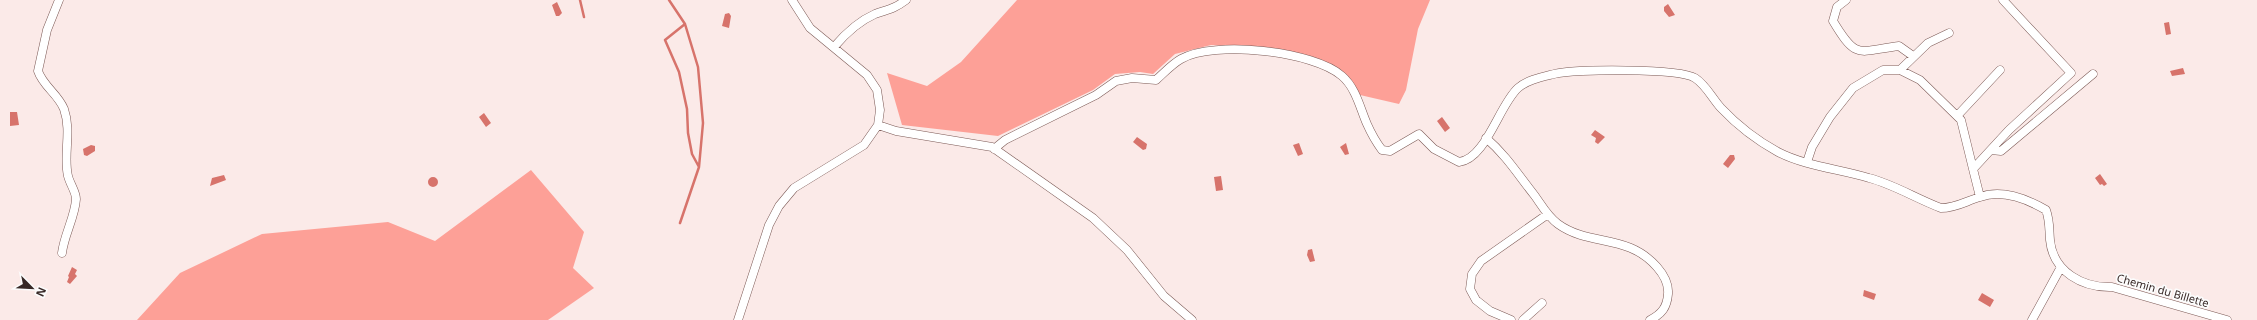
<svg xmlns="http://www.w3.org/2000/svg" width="2257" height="320" viewBox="0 0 2257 320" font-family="'Noto Sans',sans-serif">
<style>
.green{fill:#fda097}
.water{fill:#d7736b}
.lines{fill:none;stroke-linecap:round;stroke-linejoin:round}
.stream{stroke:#d7736b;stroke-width:2.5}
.street-casing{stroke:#7c5a56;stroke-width:9}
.street{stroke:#fff;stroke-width:8}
.labels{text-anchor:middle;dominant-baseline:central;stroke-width:3.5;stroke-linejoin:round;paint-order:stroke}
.street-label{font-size:11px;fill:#372826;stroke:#fcfcfc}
</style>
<rect width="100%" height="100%" fill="#fbeae8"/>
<path class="green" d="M1017 0H1430L1418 29 1406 90 1399 104 1360 95 1341 70 1302 54 1277 49 1211 45 1175 54 1153 74 1140 72 1115 74 1093 90 998 136 902 125 887 73 927 86 961 62Z
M531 170 584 232 573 268 594 288 548 320H137L180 273 262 234 388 222 435 241Z"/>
<path class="water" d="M557 2 562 13 559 16H556L552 5Z
M1668 4 1675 15 1669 17 1664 11V7Z
M729 13 731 16 729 28 722 26 725 14Z
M2169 22 2171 34 2166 35 2164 23Z
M2183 68 2185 74 2172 76 2170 71Z
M10 112H17L19 125 10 126Z
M484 113 491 123 486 127 479 117Z
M1442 117 1450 128 1445 132 1437 121Z
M1595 130 1605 137 1598 144 1595 142 1596 138 1591 135Z
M1137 137 1147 144 1146 149 1143 150 1133 142Z
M1299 143 1303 154 1298 156 1293 145Z
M1346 143 1349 154 1345 155 1340 147Z
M91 145 95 146V151L87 156 84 155 83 149Z
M1730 155H1734L1735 159 1728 168 1723 164Z
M2100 174 2107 184 2104 186 2102 184 2100 185 2095 178Z
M224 175 226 180 210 186 212 178Z
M1221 176 1223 190 1216 191 1214 177Z
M428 182a5 5 0 1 1 10 0a5 5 0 1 1-10 0Z
M1312 249 1315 261 1310 262 1307 255 1308 250Z
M72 267 77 270 75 274 77 276 70 284 67 282 69 277 68 276Z
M1864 290 1876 294 1874 300 1863 296Z
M1982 293 1994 300 1990 307 1978 300Z"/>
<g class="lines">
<path class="stream" d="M580 0 584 17
M669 0 685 24 698 67 703 123 699 167 680 223
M685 24 665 40 679 72 687 109 688 133 692 154 699 167"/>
<g class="street-casing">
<path id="street" d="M59 0 47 30 38 71C43 86 58 94 64 109 72 132 63 155 68 176 70 184 76 192 76 199 75 217 64 235 62 253
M1846 0 1837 7 1833 21C1857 61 1858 51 1899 46L1913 56
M834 47C845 34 859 21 875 14 889 9 894 9 906 0
M1900 70 1928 43 1949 33
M1957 116 2000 70
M878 125 896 131 992 147 1093 218 1127 250 1164 296 1192 320
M1486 138C1506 155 1519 176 1535 196 1542 206 1548 217 1558 224 1590 247 1627 233 1657 267 1664 275 1669 283 1668 294 1667 307 1662 314 1650 320
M994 149 1005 140 1096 95 1116 81 1132 78 1156 80C1164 73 1172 64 1181 59 1214 40 1314 51 1342 76 1356 88 1360 108 1367 124 1371 133 1376 142 1382 150L1390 151 1419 134 1434 149 1459 162C1486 159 1499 105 1518 88 1527 80 1542 77 1554 74 1574 69 1679 68 1695 78 1706 85 1712 98 1721 108 1738 126 1756 140 1778 152 1805 166 1839 169 1869 178 1893 184 1917 199 1941 208 1956 208 1966 201 1980 197 2002 189 2027 199 2046 210 2050 221 2049 229 2050 240 2053 272 2083 288 2112 287L2227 320
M1991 150 2001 151 2093 74
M1807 162 1812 147 1830 117 1853 88 1883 70H1900L1920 80 1961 120 1973 169
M1980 197 1973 169 2009 130 2071 73 2003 0
M738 320 769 225 779 206 794 188 864 145 878 125 880 110 877 90 867 75 810 28 792 0
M1511 320 1490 311 1476 300 1470 289 1472 274 1481 261 1548 214
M1523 320 1542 303
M2032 320 2061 267"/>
</g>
<use href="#street" class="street"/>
</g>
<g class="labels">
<g class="street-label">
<text transform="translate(2163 290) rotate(16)">Chemin du Billette</text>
</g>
</g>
<g transform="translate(32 288) rotate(114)" stroke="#fcfcfc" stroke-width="3" paint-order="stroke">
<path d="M0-3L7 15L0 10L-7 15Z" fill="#372826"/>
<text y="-6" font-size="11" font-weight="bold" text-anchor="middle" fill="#372826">N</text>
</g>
</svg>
